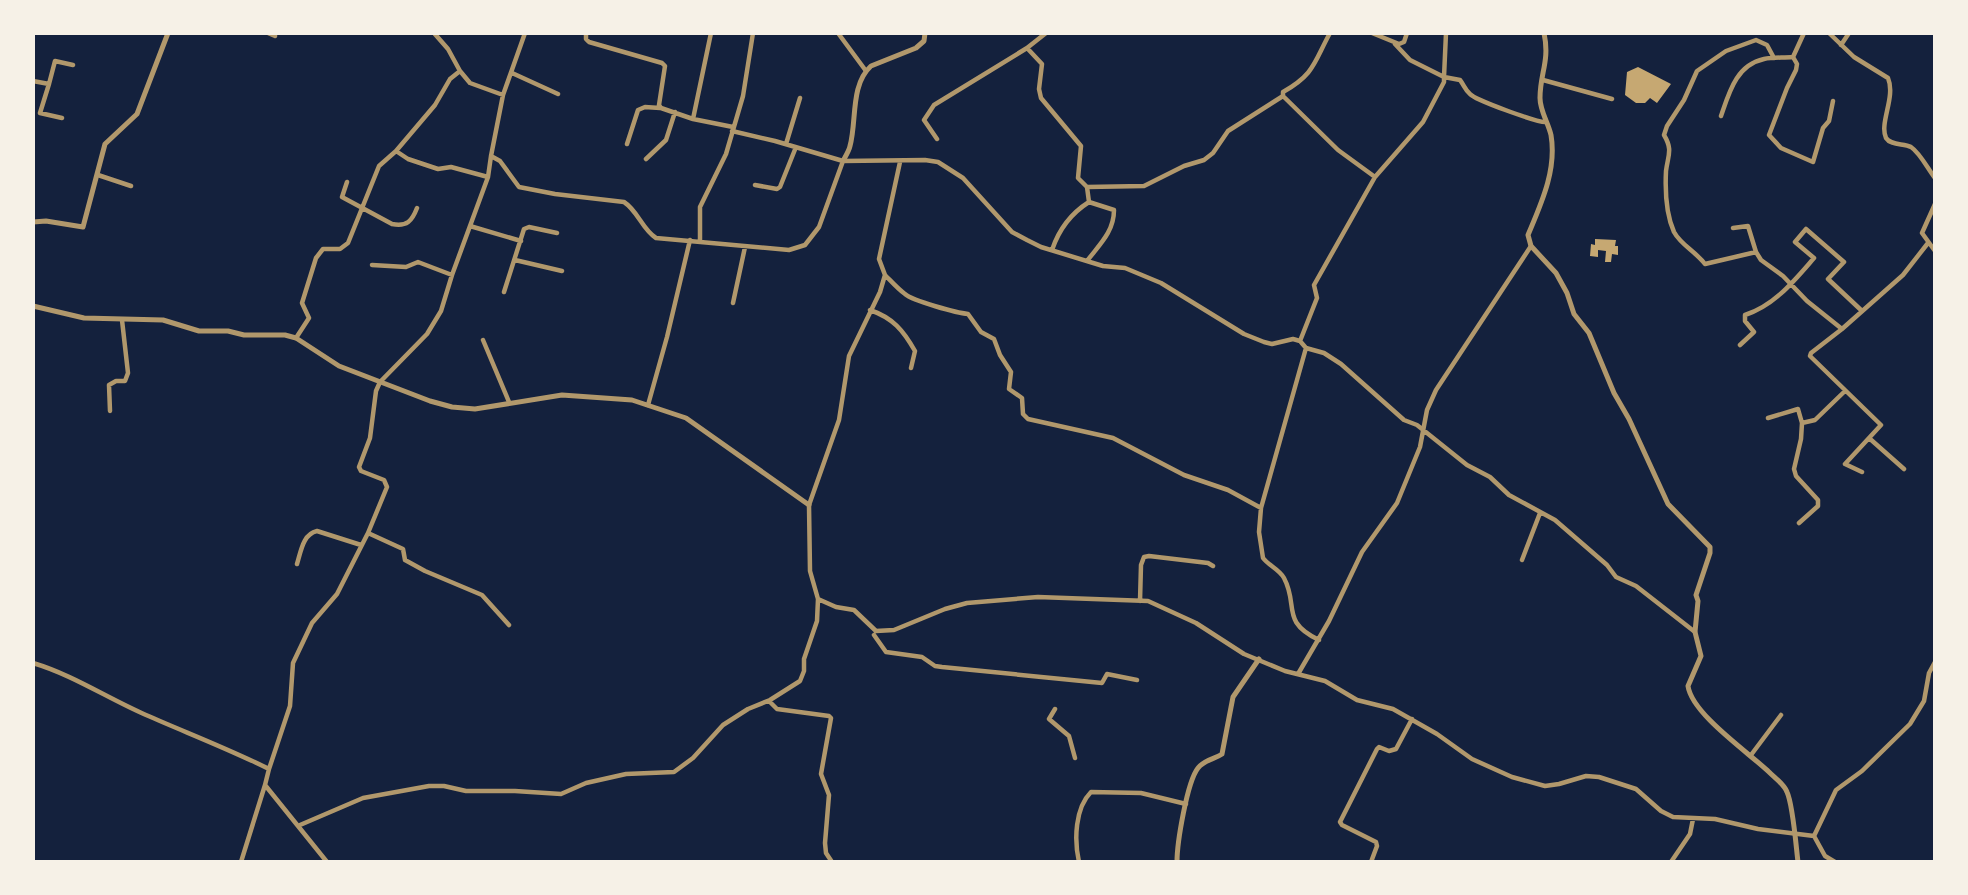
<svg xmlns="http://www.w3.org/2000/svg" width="1968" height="895" viewBox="0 0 1968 895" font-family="'Sofia Sans Condensed',sans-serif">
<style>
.building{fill:#c6a872}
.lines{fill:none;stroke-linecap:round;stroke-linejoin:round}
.minor{stroke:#b1986c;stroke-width:4.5}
.tertiary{stroke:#b1986c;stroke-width:5}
</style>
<rect width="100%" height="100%" fill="#14213d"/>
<path class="building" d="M1638 67 1671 84 1657 103 1650 98 1645 103H1636L1625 95 1627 72Z
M1595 239 1616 240 1615 246H1618V255L1612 254 1611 262H1605L1606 251 1598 250V257L1590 256 1591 244 1595 245Z"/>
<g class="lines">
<path class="minor" d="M268 33 275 36
M434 33 448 49 460 71 470 83 503 95
M586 33V39L589 42 662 63 665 66 659 105 661 108 693 119
M711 33 693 119 733 127
M838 33 866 71
M1046 33 1027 48 1042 64 1039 89 1041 98 1081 146 1078 178 1087 187 1089 202
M1330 33C1314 62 1315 74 1283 92V96L1338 150 1375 177 1423 122 1444 82V77L1410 60 1395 44
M1372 33 1399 44 1404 42 1407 33
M1446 33 1444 77 1460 80C1464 85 1465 90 1470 94 1475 100 1536 122 1545 122
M1829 33 1854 57 1888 78C1896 97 1879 123 1886 138 1891 146 1904 143 1911 147 1920 153 1928 169 1935 178
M1841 45 1849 33
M1793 57 1797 64 1796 70 1787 88 1769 135 1781 148 1813 162 1823 128 1829 121 1833 101
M512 73 558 94
M1543 80 1612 99
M33 81 49 84 40 113 62 118
M49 84 55 61 73 65
M1721 116C1729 93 1736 65 1764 59 1773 57 1783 58 1793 57L1804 33
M732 131 775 141 843 161 925 160 938 162 963 178 1012 232 1027 240 1041 247 1103 266 1125 268 1161 283 1244 334 1264 342 1272 344 1293 339 1300 341 1306 348 1324 353 1341 364 1404 420 1417 425 1467 465 1490 477 1509 495 1555 520 1607 565 1616 577 1636 586 1695 632
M937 139 924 120 934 105 1027 48
M627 144 638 110 645 107 660 108
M786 144 800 98
M396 151 435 105 450 79 460 71
M491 156 503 95 525 33
M646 159 666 140 675 112
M900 162 879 259 885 275 880 292 849 356 839 420 809 505 810 571 818 599 836 607 854 610 876 631 894 630 945 609 967 603 1038 597 1148 601 1196 623 1244 654 1285 671 1325 681 1357 700 1393 709 1437 734 1472 759 1512 777 1545 786 1559 784 1586 776 1599 777 1636 789 1661 811 1673 817 1715 819 1758 829 1814 836
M98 175 131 186
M347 182 342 197 392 224C407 227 412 221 417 208
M755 185 777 189 780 187 796 147
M1087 187 1144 186 1184 166 1204 160 1213 153 1228 131 1283 96
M1935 204 1922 233 1935 251
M470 226 521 241
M1733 228 1748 226 1756 252 1761 260 1783 276 1807 301 1842 329 1903 275 1928 243
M700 241V207L726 154 743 96 753 33
M1052 250C1059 229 1070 214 1089 202L1114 210C1114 232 1099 245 1087 261
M1756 252 1705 264C1696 252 1681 245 1674 232 1666 214 1665 191 1666 171 1668 155 1673 150 1664 135L1667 126 1684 100 1697 71 1726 51 1756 40 1767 45 1774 58
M515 260 562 271
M372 265 406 267 418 262 452 275
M885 275C891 281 898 289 905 294 913 301 957 313 968 314L981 332 994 339 1000 355 1011 372 1009 389 1022 398 1023 414 1028 419 1113 438 1184 475 1228 490 1261 508
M504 292 524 229 529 227 557 233
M733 303 745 247
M870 310C893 318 903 330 915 351L911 368
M1842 329 1811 353 1810 356 1881 425 1845 464 1862 472
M296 338 309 318 302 303 316 258 323 249H340L348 243 379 166 396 151 408 159 438 169 451 167 488 177
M483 340 509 402
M1300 341 1317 298 1314 285 1375 177
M1740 345 1754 332 1745 321V315C1775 305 1794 281 1814 258L1795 242 1806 229 1844 262 1828 279 1861 310
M1306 348 1261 508 1259 532 1263 558C1269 566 1279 569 1284 578 1299 606 1280 621 1319 640
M648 405 667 337 690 240
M110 411 109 385 116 381H125L128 373 122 320
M1768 418 1798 409 1802 423 1801 439 1794 469 1796 476 1818 500V506L1799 523
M1802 423 1815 420 1845 391
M1869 438 1904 469
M368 533 403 549 405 560 425 571 482 595 509 625
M1522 560 1540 513
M297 564C301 551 303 534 317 531L361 545
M1140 601 1141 565 1144 557 1149 556 1208 563 1213 566
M874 635 886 652 922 657 935 666 942 667 1102 683 1107 674 1137 680
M33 663C73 675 107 698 146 715 187 733 229 749 269 769L265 785 327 862
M1298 674 1329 621 1362 552 1397 503 1420 447 1427 410 1436 390 1531 246
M769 701 777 709 829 716 831 718 821 774 829 795 825 843 826 853 832 862
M1055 709 1049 719 1069 736 1075 758
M1751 755 1781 715
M269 769 290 706 293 663 312 623 337 594 368 533 387 487 384 480 361 471 359 467 370 438 376 391 380 382 427 334 441 311 452 275 488 177 491 156 500 161 519 187 555 194 624 202C638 211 642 229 656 238L789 250 805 245 819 227 843 161
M300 825 363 798 429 786H444L466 791H515L561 794 586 783 626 774 674 772 693 758 723 725 748 709 770 700 800 681 804 671V659L817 621 818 599
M1814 836 1836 790 1862 771 1910 724 1924 701 1929 673 1935 662
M1814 836 1825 856 1835 862
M241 862 265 785
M1079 862C1074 840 1075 808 1091 792L1141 793 1186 804
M1371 862 1377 846 1376 842 1342 825 1340 822 1377 749 1379 747 1389 751 1396 749 1412 719
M1671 862 1690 834 1693 819"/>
<path class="tertiary" d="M1544 33C1550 61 1540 73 1540 98 1540 111 1548 122 1551 135 1557 170 1541 204 1528 235L1531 246 1556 273 1567 293 1574 314 1589 333 1614 393 1629 419 1668 504 1710 547V553L1696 595 1698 601 1695 632 1701 656 1688 686C1692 714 1748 752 1769 772 1775 778 1784 784 1787 792 1793 805 1796 846 1798 862
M843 161C845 157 849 151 850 146 857 121 850 85 871 66L916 48 924 41 925 33
M33 222 46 221 83 227 105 144 137 114 168 33
M33 306 84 318 163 320 199 331H228L244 335H285L296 338 339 366 430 401 452 407 475 409 562 395 632 400 686 418 809 505
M1177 862C1177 843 1187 782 1198 768 1204 760 1215 759 1222 754L1233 697 1259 659"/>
</g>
<rect width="1968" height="895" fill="none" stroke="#f6f1e7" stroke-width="70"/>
</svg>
